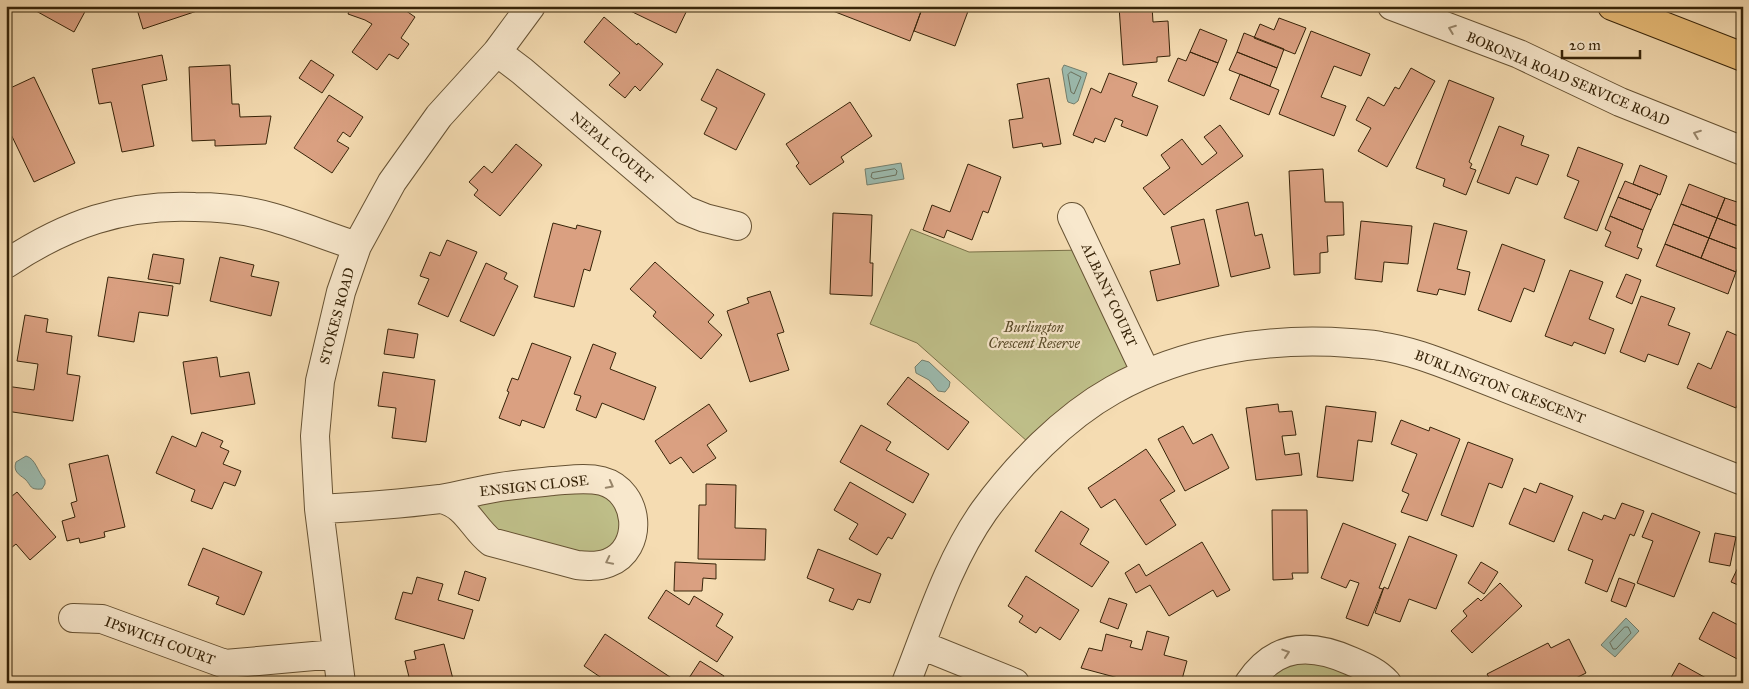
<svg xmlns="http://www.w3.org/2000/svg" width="1749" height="689" viewBox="0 0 1749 689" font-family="'IM FELL Great Primer',serif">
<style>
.green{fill:#bfbf89;stroke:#7b7249}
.water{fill:#9cbbaf;stroke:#747f6d}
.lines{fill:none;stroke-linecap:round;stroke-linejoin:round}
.shore{stroke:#6a705c;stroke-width:1}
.building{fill:#daa081;stroke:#372409}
.street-casing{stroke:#665233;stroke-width:30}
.primary-casing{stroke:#372409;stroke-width:30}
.street{stroke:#f8e8cd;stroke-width:28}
.primary{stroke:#eabe79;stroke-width:28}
.oneway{stroke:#98866b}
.labels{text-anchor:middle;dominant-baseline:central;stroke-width:4.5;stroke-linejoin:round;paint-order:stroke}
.street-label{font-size:14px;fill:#372409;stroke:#f8e8cd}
.park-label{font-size:14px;font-style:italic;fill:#594b29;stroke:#f8e8cd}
</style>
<rect width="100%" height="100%" fill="#f5dcb2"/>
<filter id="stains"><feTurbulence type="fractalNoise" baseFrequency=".004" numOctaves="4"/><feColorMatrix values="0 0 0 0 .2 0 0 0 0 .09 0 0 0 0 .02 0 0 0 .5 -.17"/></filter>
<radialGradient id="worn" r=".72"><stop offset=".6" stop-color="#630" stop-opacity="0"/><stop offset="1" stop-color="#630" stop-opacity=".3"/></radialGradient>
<path class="green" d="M911 229 969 252 1087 250 1146 373 1037 450 917 343 870 324Z
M577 479 625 497 620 555 505 546 459 506Z
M1282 654 1387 683H1249Z"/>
<path class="water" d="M1064 65 1087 73 1078 101 1074 104 1068 102 1067 99 1062 69Z
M901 163 904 179 867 185 865 169Z
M922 360 929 362 950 382 949 387 945 392 938 391 929 380 916 373 915 367Z
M26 456C36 459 37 471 45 480V484L42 489C29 490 32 486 25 479 18 474 13 471 16 462Z
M1626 618 1639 631 1615 657 1601 645Z"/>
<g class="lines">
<path class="shore" d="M1071 72 1081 77 1074 94 1071 92 1068 75Z
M895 169 897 171 896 175 874 179 871 177 872 173Z
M1625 627H1628L1631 633 1616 649H1613L1610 643Z"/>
</g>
<path class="building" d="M27 6H88L74 32Z
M136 6H212L143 29Z
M351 6H399L415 17 401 38 409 44 398 59 389 54 377 70 352 52 372 24 365 20 348 14Z
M620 6H689L676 33Z
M820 6H923L910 41Z
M923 6H970L955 46 914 31Z
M1119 6H1152L1153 22 1168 21 1170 56 1157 57V62L1123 65Z
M604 17 637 45 638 43 663 64 640 91 635 86 625 98 609 85 620 73 584 42Z
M1279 18 1306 28 1295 54 1254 38 1260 24 1274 30Z
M1200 29 1227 40 1218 63 1190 52Z
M1311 31 1370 54 1361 76 1334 66 1321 97 1346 106 1334 136 1279 114Z
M1244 33 1284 49 1277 68 1237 52Z
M1190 52 1218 63 1204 96 1168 81 1178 58 1186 61Z
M1237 52 1277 68 1270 86 1229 70Z
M162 55 167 80 142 85 154 146 122 152 111 102 99 104 92 69Z
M311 60 334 75 322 93 299 78Z
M230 65 232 104H239L240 117 271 116 266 144 215 146V140L192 141 189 67Z
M1411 68 1435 81 1387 167 1358 151 1371 128 1356 120 1368 97 1384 106 1395 87 1399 89Z
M717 69 765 94 736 150 704 134 717 108 701 100Z
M1109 73 1137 83 1132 96 1158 106 1147 136 1121 126 1123 121 1115 118 1105 142 1095 138 1093 143 1073 135 1091 88 1101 93Z
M1240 74 1279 90 1269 115 1230 99Z
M34 77 75 163 34 182 6 124V112L11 109 6 99V90Z
M1049 78 1061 144 1043 147 1042 143 1013 148 1009 120 1023 118 1017 84Z
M1449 80 1494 98 1469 162 1472 164 1470 168 1476 170 1466 195 1443 186 1445 179 1416 168Z
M329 95 363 117 350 137 343 132 337 141 349 148 332 173 294 148Z
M850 102 872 136 841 157 844 162 810 185 796 166 799 163 786 144Z
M1220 125 1243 156 1164 215 1143 188 1170 168 1161 155 1182 139 1202 165 1217 153 1204 137Z
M1499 126 1524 136 1521 145 1549 155 1537 185 1516 177 1509 194 1477 182Z
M516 144 542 165 500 216 474 195 478 190 469 182 484 166 492 173Z
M1578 147 1623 164 1597 231 1564 218 1579 181 1567 176Z
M968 164 1001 177 988 213 983 211 972 240 947 230 944 238 923 230 932 205 950 212Z
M1640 165 1667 176 1660 195 1633 184Z
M1323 169 1325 202H1343L1344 235 1327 236 1328 252 1320 253V273L1294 275 1289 171Z
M1625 181 1658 194 1651 210 1618 197Z
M1689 184 1725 198 1717 218 1681 204Z
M1618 197 1651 210 1643 230 1610 216Z
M1725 198 1743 204V228L1717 218Z
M1248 202 1255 236 1262 234 1270 268 1231 277 1216 210Z
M1681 204 1717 218 1709 238 1673 224Z
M833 213 872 215 870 263H873L872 296 830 294Z
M1610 216 1643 230 1637 247 1642 249 1638 259 1605 246 1611 232 1605 229Z
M1717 218 1743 228V251L1709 238Z
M1204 219 1219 286 1157 301 1150 271 1180 264 1171 227Z
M1361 221 1412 226 1408 264 1384 262 1382 282 1355 279Z
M553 223 576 229 577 225 601 231 590 271 584 269 574 307 534 297Z
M1434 223 1467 231 1457 269 1470 272 1465 295 1439 289 1437 295 1417 291Z
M1673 224 1709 238 1701 258 1665 244Z
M1709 238 1743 251V256L1736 272 1701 258Z
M447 240 477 252 448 317 418 304 429 279 420 276 430 252 440 256Z
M1502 244 1545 260 1534 292 1524 288 1511 322 1478 310Z
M1665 244 1736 272 1728 294 1656 266Z
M153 254 184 259 180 284 148 279Z
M220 257 254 265 251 276 279 282 271 316 210 301Z
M655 262 714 315 708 322 722 335 701 359 653 316 656 312 630 289Z
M486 263 507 273 504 279 518 286 494 336 460 321Z
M1570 270 1603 282 1589 319 1614 329 1605 354 1574 342 1572 346 1545 336Z
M1626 274 1641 280 1632 304 1616 297Z
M108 277 173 286 168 316 139 312 134 342 98 336Z
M770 291 784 332 777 334 789 370 750 382 727 311 749 303 747 298Z
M1641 296 1675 308 1668 325 1690 333 1678 365 1648 354 1645 362 1620 352Z
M25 315 48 319 46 332 72 336 67 374 80 376 73 421 6 411V386L34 390 38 364 17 361Z
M388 329 418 334 414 358 384 354Z
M1727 331 1743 338V391L1736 408 1687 388 1698 363 1711 369Z
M532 343 571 357 544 428 522 420 520 426 499 418 509 392 507 391 512 378 518 380Z
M593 344 616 353 610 369 656 387 644 420 602 403 596 418 576 410 581 396 574 394Z
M217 357 220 377 249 372 255 404 191 414 183 362Z
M383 372 435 380 426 442 392 438 396 408 378 406Z
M908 377 969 422 948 450 887 404Z
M709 404 727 431 707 445 716 458 693 473 681 457 670 464 655 441Z
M1278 404 1279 412 1292 411 1296 435 1282 436 1285 455 1299 453 1302 475 1256 480 1246 408Z
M1326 406 1376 412 1372 442 1358 440 1353 481 1317 477Z
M1401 420 1429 431 1430 427 1460 439 1427 521 1401 512 1409 494 1402 491 1417 454 1391 444Z
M861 425 891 442 886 450 929 474 913 503 840 462Z
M1183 426 1193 444 1212 434 1229 468 1185 491 1158 439Z
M202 432 223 441 220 447 229 451 223 464 241 471 235 486 224 482 212 509 191 501 195 490 156 473 172 436 196 447Z
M1468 442 1513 459 1502 488 1489 483 1473 527 1441 515Z
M1146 449 1175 491 1160 500 1176 525 1146 545 1115 499 1101 508 1088 488Z
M108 455 125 527 104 532 105 537 80 543 79 538 67 541 62 521 75 517 71 503 77 501 69 464Z
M850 482 906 514 892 539 888 537 877 555 849 539 858 524 834 510Z
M1540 483 1573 496 1554 542 1509 524 1524 488 1536 493Z
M706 484 736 485 735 528 766 529 765 560 698 559 699 505H706Z
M17 492 56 537 30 560 16 544 6 552V501Z
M1622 503 1644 511 1634 536 1630 534 1607 592 1585 583 1593 560 1568 550 1583 512 1602 520 1604 515 1615 519Z
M1272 510H1307L1308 573H1292L1293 579 1273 580Z
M1061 511 1089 529 1080 544 1109 562 1092 587 1035 551Z
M1652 513 1700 532 1674 597 1637 583 1653 541 1642 537Z
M1343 523 1396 544 1379 588 1383 589 1368 626 1346 618 1359 583 1350 580 1346 588 1321 578Z
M1715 533 1736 537 1730 566 1709 562Z
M1409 536 1457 555 1436 609 1409 599 1400 622 1375 613 1384 587 1388 589Z
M1202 542 1230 590 1217 597 1213 590 1169 616 1150 585 1136 593 1125 573 1139 564 1146 576Z
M203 548 262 572 244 615 216 604 219 597 188 585Z
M818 549 881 574 870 603 858 599 853 610 829 601 834 589 807 578Z
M1743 557V587L1731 582Z
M675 562 716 564V579L703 578 702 591H674Z
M1481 562 1498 572 1484 594 1468 583Z
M465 571 486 578 479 601 458 594Z
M1026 576 1079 610 1060 640 1040 627 1036 633 1019 622 1023 616 1008 606Z
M417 577 443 584 438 600 473 610 464 639 395 619 403 592 412 594Z
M1619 578 1635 584 1626 607 1611 601Z
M1500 583 1522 606 1472 653 1451 631 1467 616 1463 611 1478 598 1481 601Z
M666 590 689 605 694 596 723 614 716 626 733 637 717 662 648 618Z
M1109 598 1127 604 1118 629 1100 622Z
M1713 612 1740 626 1743 620V662L1699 639Z
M1147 631 1169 637 1164 655 1187 661 1181 683H1137L1081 668 1089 648 1102 651 1106 634 1132 641 1130 647 1142 650Z
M605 634 673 679 671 683H609L584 666Z
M1569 639 1586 673 1566 683H1492L1487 674 1548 643 1551 648Z
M444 644 454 683H421L420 679 410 681 405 661 416 659 414 651Z
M700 661 724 676 720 683H697L689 678Z
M1679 663 1715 683H1668Z"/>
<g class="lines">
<g class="street-casing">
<path id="street" d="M1392 6 1519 54 1620 102 1743 151
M497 52 522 71 685 210 705 218 737 226
M1072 217 1146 373
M6 264C66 224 123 204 195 207 220 207 246 210 271 217 300 225 328 237 357 246
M319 509C359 507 400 504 440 499 460 496 480 490 500 487 518 484 535 483 553 481 569 480 586 477 602 481 640 491 645 549 608 563 598 567 587 566 577 565L491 542C472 527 467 505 441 499
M73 618 102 619 225 664 336 654
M921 645 1015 683
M341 683 319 509 315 436 320 381 341 292 357 246 392 182 439 116 497 52 531 6
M906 683C929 625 948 562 984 511 1017 466 1063 418 1113 390 1184 350 1269 337 1350 343 1360 344 1371 344 1380 346 1408 350 1434 360 1460 370L1743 481
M1249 683C1276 643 1311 643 1351 661 1365 667 1377 672 1387 683"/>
</g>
<g class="primary-casing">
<path id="primary" d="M1612 6 1743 57"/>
</g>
<use href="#street" class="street"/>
<use href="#primary" class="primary"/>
</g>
<defs><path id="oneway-chevron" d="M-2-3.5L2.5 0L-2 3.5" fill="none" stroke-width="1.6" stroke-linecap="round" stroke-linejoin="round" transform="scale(1.25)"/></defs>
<g class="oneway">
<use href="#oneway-chevron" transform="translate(1452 29) rotate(-159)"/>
<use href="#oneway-chevron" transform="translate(1697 134) rotate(-159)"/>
<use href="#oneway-chevron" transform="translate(610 485) rotate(28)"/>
<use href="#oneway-chevron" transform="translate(609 561) rotate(154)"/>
<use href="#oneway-chevron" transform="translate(1286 653) rotate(-18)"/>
</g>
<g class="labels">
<g class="street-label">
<text transform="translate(1568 79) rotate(23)">BORONIA ROAD SERVICE ROAD</text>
<text transform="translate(612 148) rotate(40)">NEPAL COURT</text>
<text transform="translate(1109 295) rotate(65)">ALBANY COURT</text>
<text transform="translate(337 316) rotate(-75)">STOKES ROAD</text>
<text transform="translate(1500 387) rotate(21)">BURLINGTON CRESCENT</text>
<text transform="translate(534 486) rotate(-6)">ENSIGN CLOSE</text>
<text transform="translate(160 641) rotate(20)">IPSWICH COURT</text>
</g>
<g class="park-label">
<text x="1034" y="327">Burlington<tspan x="1034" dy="16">Crescent Reserve</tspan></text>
</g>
</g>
<rect width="1749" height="689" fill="none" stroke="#f5dcb2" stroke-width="25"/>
<rect x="8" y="8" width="1734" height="674" fill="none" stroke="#372409" stroke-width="2.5"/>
<rect x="12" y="12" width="1724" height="664" fill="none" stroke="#372409"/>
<path d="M1562 50v8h78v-8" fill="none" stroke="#372409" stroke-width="2.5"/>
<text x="1569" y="50" font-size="15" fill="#372409" stroke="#f8e8cd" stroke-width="4" paint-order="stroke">20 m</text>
<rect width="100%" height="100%" filter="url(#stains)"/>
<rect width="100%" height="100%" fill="url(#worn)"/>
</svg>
